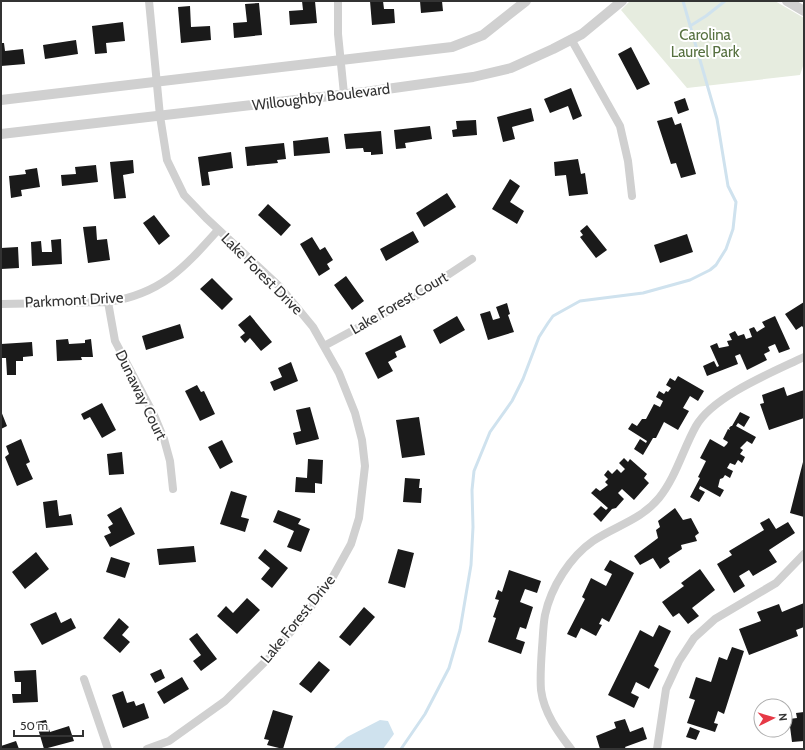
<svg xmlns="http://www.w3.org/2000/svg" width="805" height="750" viewBox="0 0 805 750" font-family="Cabin,sans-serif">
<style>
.green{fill:#e6ecdf}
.water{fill:#cfe2ee}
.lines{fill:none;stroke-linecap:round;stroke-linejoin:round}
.stream{stroke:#cfe2ee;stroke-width:3}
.building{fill:#1a1a1a}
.minor{stroke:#d0d0d0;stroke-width:8}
.tertiary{stroke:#d0d0d0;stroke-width:10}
.labels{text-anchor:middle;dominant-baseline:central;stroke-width:4;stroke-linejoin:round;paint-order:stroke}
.park-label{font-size:15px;fill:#56703f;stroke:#fff}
.street-label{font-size:15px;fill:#333;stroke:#fff}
</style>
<rect width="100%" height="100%" fill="#fff"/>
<path class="green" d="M630 1H775L804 18V63L800 75 687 88 621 10Z"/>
<path class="water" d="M380 720 388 721 394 734 383 749H333L347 737Z"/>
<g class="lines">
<path class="stream" d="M690 26 706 16 725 1
M401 749 425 714 449 668 460 630 471 565 473 527 472 490 474 471 490 432 512 401 523 379 539 337 548 323 553 316 580 301 643 293 690 280 710 270 716 265 726 249 733 229 736 202 728 186 717 119 683 1"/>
</g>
<path class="building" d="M302 1H315L317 23 290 25 289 11 303 10Z
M370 1H383L384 9H394L395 23 372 25Z
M420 1H442L443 11 421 13Z
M259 3 262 35 234 38 233 23 247 22 245 4Z
M190 6 191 27 210 26 211 40 181 43 178 7Z
M123 22 125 41 106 43 107 53 95 54 92 26Z
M76 40 78 54 45 59 43 45Z
M1 43H4L5 51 23 49 25 64 1 66Z
M631 47 650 84 637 90 618 54Z
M571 88 582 116 573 120 568 106 550 113 544 99Z
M685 98 689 110 678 114 674 102Z
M531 108 534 121 512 127 515 139 503 142 497 117Z
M672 117 675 125 681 123 696 174 681 178 676 163 671 164 657 121Z
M476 120 477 135 453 137 452 130 457 129 456 121Z
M430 126 432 139 405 143 406 148 396 149 394 130Z
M381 131 383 154 371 155V152H364L363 148 346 149 344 134Z
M328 137 330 153 294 156 293 141Z
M284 143 286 159 277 160 278 163 247 166 245 147Z
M231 152 233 168 208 172 210 185 202 186 198 157Z
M578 159 581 174 585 173 588 194 569 196 566 175 555 176 554 162Z
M133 160 134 173 123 175 126 198 114 199 110 162Z
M96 165 98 182 62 186 61 175 76 174 75 167Z
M37 168 40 187 21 190 22 196 11 198 9 176 26 174 25 170Z
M510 179 520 186 510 202 524 211 517 224 492 209Z
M447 193 456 207 424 227 416 213Z
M268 204 291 225 281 236 258 215Z
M154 215 170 236 159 245 143 223Z
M587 225 607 250 596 258 580 237 583 235 580 231Z
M96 226 97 240 107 239 110 260 88 263 83 227Z
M413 231 419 242 386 261 380 249Z
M687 234 693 252 660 263 654 245Z
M312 237 320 250 325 247 333 260 327 264 330 269 319 276 300 244Z
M61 239 62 264 32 266 31 242 41 241 42 252H52L51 240Z
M18 247 19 268 1 269V248Z
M346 276 364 301 352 310 334 285Z
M212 278 233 299 222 310 200 289Z
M804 302V329L802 326 796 330 785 314Z
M507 303 510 314 508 315 514 332 488 340 480 314 490 311 493 320 500 318 496 307Z
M250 315 272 342 261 351 250 338 245 343 240 337 245 333 238 325Z
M457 316 465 330 440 344 433 330Z
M775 316 790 349 779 353 775 344 768 347 770 351 764 354 767 360 747 370 740 354 735 356 738 364 707 376 703 366 714 361 717 367 719 366 710 346 717 343 719 348 729 346 727 341 732 340 729 334 735 331 738 336 744 334 746 339 752 337 749 329 754 327 757 332 760 330 765 327 762 322Z
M180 324 184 338 146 350 142 336Z
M401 335 406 347 395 352 397 357 388 362 393 371 378 379 365 353Z
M68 339 69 344 85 343V340L91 339 93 357H81L82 360 57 361 56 340Z
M32 342 33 356 23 357V361H16V375H7L6 358H2L1 344Z
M291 362 298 381 274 391 270 382 282 377 278 368Z
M678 376 704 391 698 401 690 396 683 408 689 411 678 430 664 422 656 438H653L643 455 634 449 640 439 646 443 647 441 628 429 632 423 637 426 642 419H646L654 404 660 407 663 401 656 397 659 391 664 394 666 391 668 392 671 388 666 385 670 378 675 381Z
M197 385 201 392 204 391 215 414 200 421 185 391Z
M784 387 787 396 804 390V418L769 430 760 404 764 403 762 395Z
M102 403 116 430 102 438 90 417 84 420 81 414Z
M310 407 319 439 296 445 293 433 301 431 296 410Z
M1 411 7 426 1 429Z
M740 412 750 417 744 427 738 423 736 426 756 437 752 444 747 441 740 448 743 450 740 454 745 457 742 463 738 460 735 465 730 463 727 468 733 471 730 478 725 475 723 478 720 479 718 487 724 490 720 497 700 486 699 489 705 492 699 502 690 497 700 478 698 477 706 461 700 458 710 439 724 447 727 444 728 442 723 439 728 429 730 430 729 428 731 426H732Z
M419 417 425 455 402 458 396 420Z
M21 439 30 462 26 464 33 479 17 486 5 457 9 454 6 446Z
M222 440 233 462 220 469 208 447Z
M122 452 124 474 109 475 107 454Z
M624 458 628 462 630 459 647 474 644 478 649 483 634 500 622 489 618 493 624 499 616 508 612 509 601 522 593 514 601 506 606 510 608 508 591 493 596 488 600 491 608 485 605 482 608 479 604 475 608 470 612 474 617 469 621 473 625 469 619 463Z
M308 459 323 460 322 484 315 483V493L295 492 296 477 307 478Z
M803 462H804V517L790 513Z
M405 478 420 479 419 488H422L421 503 403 502Z
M231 491 247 496 241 517 249 519 245 532 220 524Z
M57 500 59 516 71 514 73 525 46 528 43 502Z
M121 507 135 534 110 547 104 536 111 533 108 527 113 524 107 515Z
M675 508 683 520 691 518 699 533 695 536 697 541 681 545 682 549 668 558 670 562 660 569 653 558 640 565 634 556 658 538 656 530 660 527 658 521Z
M278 510 301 519 298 524 310 529 301 552 287 547 294 531 273 522Z
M769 518 776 529 788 522 795 533 769 550 777 562 753 576 749 570 739 576 745 586 734 593 717 564 732 555 729 551 764 530 760 523Z
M194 546 196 562 159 565 157 549Z
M265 549 288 568 272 588 261 579 270 568 258 558Z
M398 549 414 553 405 588 388 583Z
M36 552 49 569 25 589 12 572Z
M111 557 130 563 125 578 106 572Z
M610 560 634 573 609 622 602 618 599 624 602 625 596 636 581 628 576 638 567 634 585 599 582 597 591 578 606 586 612 574 604 570Z
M700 569 715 590 692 608 699 616 688 624 679 613 673 617 662 602 684 586 681 583Z
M509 570 541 581 537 593 525 589 520 602 533 607 526 629 520 627 516 639 525 642 521 654 488 642 496 618 493 617 499 600 495 599 498 590 502 592Z
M247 598 260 610 237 634 217 616 226 606 233 613Z
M804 603V627L796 630 798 636 749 655 739 629 761 621 757 612 779 604 782 612Z
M364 607 375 617 350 646 339 637Z
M56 612 61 623 71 618 76 628 42 645 30 624Z
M119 618 129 627 122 635 130 642 120 653 103 638Z
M659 625 671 631 654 666 659 669 649 689 636 682 631 693 639 697 634 708 608 695 640 630 653 637Z
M197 633 217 659 201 671 193 661 201 655 189 639Z
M732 647 744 651 724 714 718 711 714 723 718 724 715 732 687 723 695 700 689 698 696 677 711 682 719 657 727 660Z
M319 661 330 670 311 693 299 684Z
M161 669 165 678 155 683 150 674Z
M36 670 38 702 13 703 12 694H21V682H15L14 671Z
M182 677 189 689 164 704 157 692Z
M123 691 127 703 134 701 136 706 144 703 149 718 123 728 112 695Z
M273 710 293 716 283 749 267 745 269 740 264 739Z
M804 712V741L792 742 789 719 797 718 796 713Z
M625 719 630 732 643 727 647 739 625 747 626 749H600L596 736 616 728 614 722Z
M46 720 50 732 69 726 74 741 44 749 36 722Z
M690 727 700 731 696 740 686 737Z
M16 741 19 749H1V746Z"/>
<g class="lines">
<path class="minor" d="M338 1V34L344 94
M571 39 620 126 628 161 632 196
M108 302 115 341 154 415 164 439 170 461 173 489
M1 304 108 302C161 294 184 268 218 230
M324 346 413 298 472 259
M84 679 108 749
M147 749 169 741 225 701 271 656 307 612 330 582 351 544 359 518 365 466 362 440 355 413 339 373 313 327 280 287 206 218 184 195 167 160 160 116 149 1
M571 749C558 732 544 713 541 690 540 677 541 662 542 648 543 637 543 626 545 615 551 587 570 557 593 541 615 526 641 520 659 498 676 477 683 449 696 426 713 396 773 372 804 357
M657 749 666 689 679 661 694 638 715 619 776 583 804 554"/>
<path class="tertiary" d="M787 1 804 11
M1 100 452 47 483 35 526 1
M1 134 365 92 473 77 511 68 553 49 582 34 622 1"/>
</g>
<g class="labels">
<g class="park-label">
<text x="705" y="35">Carolina<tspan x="705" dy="17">Laurel Park</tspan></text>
</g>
<g class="street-label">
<text transform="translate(321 97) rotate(-7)">Willoughby Boulevard</text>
<text transform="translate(262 274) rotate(45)">Lake Forest Drive</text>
<text transform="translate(74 300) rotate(-3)">Parkmont Drive</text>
<text transform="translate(399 303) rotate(-30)">Lake Forest Court</text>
<text transform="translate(141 395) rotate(64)">Dunaway Court</text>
<text transform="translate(298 619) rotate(-51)">Lake Forest Drive</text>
</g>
</g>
<rect width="805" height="750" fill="none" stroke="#333333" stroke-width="4"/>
<g transform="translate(773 718) rotate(85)"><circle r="19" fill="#ffffff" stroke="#adadad"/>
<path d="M0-3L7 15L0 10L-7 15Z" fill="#e63946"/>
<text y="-6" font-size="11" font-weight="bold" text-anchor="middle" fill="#333333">N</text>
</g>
<path d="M14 730v6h69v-6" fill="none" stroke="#333333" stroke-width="2"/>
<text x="20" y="730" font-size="12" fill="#333333" stroke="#ffffff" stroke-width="3" paint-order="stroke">50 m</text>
</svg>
